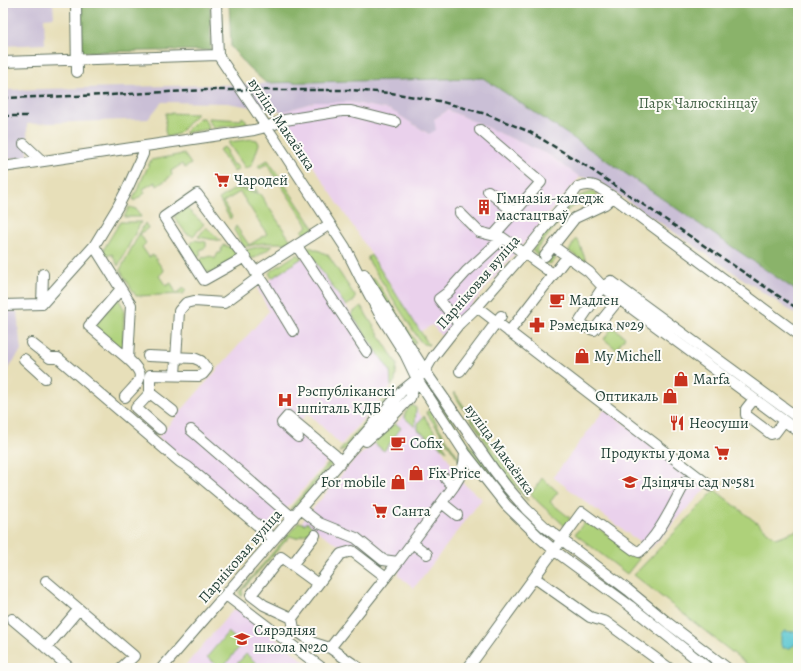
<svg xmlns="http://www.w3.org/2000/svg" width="801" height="671" viewBox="0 0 801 671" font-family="Alegreya,serif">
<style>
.built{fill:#ead1ec}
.industrial{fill:#cabfd6}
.green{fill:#aed17a;stroke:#668757}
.forest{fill:#8ab36a;stroke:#54784f}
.water{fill:#58c5cf;stroke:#3c8182}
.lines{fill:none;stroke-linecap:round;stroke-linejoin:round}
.minor-casing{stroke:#657663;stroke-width:12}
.minor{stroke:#fff;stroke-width:10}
.rail{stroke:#1f3d34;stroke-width:2.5;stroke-dasharray:6 3;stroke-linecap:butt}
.labels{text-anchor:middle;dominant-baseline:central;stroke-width:4;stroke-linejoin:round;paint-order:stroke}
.park-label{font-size:15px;fill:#436246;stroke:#fdfcf7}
.street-label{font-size:15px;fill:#1f3d34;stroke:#fdfcf7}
.poi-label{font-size:15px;fill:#1f3d34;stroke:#fdfcf7;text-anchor:start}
</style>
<rect width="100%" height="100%" fill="#fdfcf7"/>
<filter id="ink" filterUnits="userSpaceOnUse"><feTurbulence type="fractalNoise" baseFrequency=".025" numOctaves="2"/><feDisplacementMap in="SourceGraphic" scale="8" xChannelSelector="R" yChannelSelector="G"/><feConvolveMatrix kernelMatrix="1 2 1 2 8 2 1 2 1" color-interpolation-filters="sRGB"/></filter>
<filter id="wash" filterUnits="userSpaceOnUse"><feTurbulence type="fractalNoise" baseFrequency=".012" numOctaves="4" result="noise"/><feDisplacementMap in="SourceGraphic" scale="16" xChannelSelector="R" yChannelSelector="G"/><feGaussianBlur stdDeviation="0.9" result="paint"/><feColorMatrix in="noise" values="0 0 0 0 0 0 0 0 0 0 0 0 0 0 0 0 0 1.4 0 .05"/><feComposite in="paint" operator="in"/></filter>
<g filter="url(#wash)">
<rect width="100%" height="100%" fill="#e7dfb9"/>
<path class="built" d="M314 102H350L391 110 429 134 434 119 448 110 549 155 580 177 463 315 441 336 432 325 420 332 381 269 290 131 285 120 282 112Z
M310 253 390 371 391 386 341 445 308 413 295 428 332 455 269 530 158 437 269 311 257 288Z
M414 405 464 484 482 499 414 588 399 576V569L397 568 354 542 340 546 316 530 296 538 290 536 353 461 395 425Z
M605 409 707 487 650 549 627 533 553 477Z
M238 609 313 668H183L233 610Z"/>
<path class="industrial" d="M3 3H53L54 17 44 18 45 44 3 46Z
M483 78 603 158 798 292V316L594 178 580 177 549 155 448 110 434 119 436 130 429 134 391 110 350 102H314L282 112 227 103 162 102 148 119 27 124 28 157 3 159V90Z
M17 311 21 351 3 375V312Z"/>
<path class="green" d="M166 113 197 114 178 134 167 137 165 131Z
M242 117 246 120 247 123 213 128 208 118 241 120Z
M199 118H204L209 129 184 133Z
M252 139 257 140 259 144 252 165 246 169 229 144V142Z
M224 147 228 152 226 153 233 165 235 164 239 169 234 172 219 150Z
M183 154H184L191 164 185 168 182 164 171 171 172 175 169 177V178L157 186 155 182 143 189 145 193 134 201 133 199 151 160Z
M268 160 314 228 313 229 305 234 303 233 302 231 308 226 267 164 259 168 258 167 260 164Z
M247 181 252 183 258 192 237 187Z
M236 188 260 194 291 241 285 243H263L244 247 234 230 236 226 249 245 267 234 240 192 223 202 232 217 230 219 219 199Z
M592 192 595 193 597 196 570 208 537 249 536 251 548 260 552 255 556 259 552 263 548 264 532 250 576 197Z
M129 207 136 209 141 217H124Z
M185 207 204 224 193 236 186 233 174 217Z
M120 222H141L118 266 112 254 108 256 102 252Z
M145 223 148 228 140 234 146 243 142 247 149 257 153 255 164 271 159 276 166 286 171 283 176 293 184 288 186 290 183 294 136 296 120 270Z
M206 227 221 241 198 237Z
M576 239 578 240 587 264 569 251Z
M194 240 206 242V247L200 250V252L201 255 196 259 188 248Z
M223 245 234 248 240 257 212 273 204 271 198 262 203 257 205 258 210 256 215 259 218 253H220Z
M262 246H273L255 258H250L245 250Z
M309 247 320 251 328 255 355 296V300L346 306 310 254 307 255 304 251Z
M297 254 302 258 272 278 269 273 271 271Z
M371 255 429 345 423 344 420 341 368 260V257Z
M371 279H375L416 342 413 344Z
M118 298 124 309 123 351 94 326Z
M361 306 397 364 395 381 391 386 390 371 351 314Z
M612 328 615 329 625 337 616 349 604 339Z
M393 389 395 390 345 450 339 452Z
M453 393H455L528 501 510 481 496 462 480 433Z
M440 402 467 442 528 517 489 477 438 403Z
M412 405 416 408 415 427 405 418V413Z
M430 410 439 428 461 461V463L426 412Z
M424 416 447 451 418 430V423Z
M395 423 401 428 384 451 374 443Z
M334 457 333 463 294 508 290 509Z
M542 478 558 492 550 502 570 518 565 526 538 502 531 494Z
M715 490 776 538 798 530V668H752L634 575Z
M299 522 305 524 307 522 316 530 296 538 290 536 242 590 243 595 241 596 239 592Z
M584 523 597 527 639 559 627 574 575 534Z
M228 632 242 644 222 668H220L207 657Z
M246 654 262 668H233Z"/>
<path class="forest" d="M81 3H210L211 50 82 52Z
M229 3H798V292L603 158 483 78 266 83 248 67 231 47Z"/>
<path class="water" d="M784 631 795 632 798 634 797 643 790 648H783L781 645V635Z"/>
</g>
<g filter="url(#ink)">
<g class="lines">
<g class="minor-casing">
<path id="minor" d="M76 3 77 72
M216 3 218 55 274 138 345 247 362 281 379 313 405 354 417 379 465 453 506 505 540 538 555 551 630 606 708 668
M3 62 218 55
M480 130 541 182 494 235
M24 144 42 161
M3 167 254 130 266 127 285 120 342 111H351L395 122
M488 191 515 213
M613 197 798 334
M460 213 479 232 499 237
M94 246 131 305 128 359C148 377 140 380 125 397
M297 246 367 352
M553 246 589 272 603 287 619 299 594 330 585 327 580 321 603 287 611 281 798 418
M245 257 204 280 164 217 197 194 264 283 293 331
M255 272 330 224
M364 274 425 371 494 470 507 487 526 509 545 527 628 590 668 623 727 668
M121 289 89 326 128 359
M619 299 798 431
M42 304 43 274
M3 305 42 304 94 246 117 208 128 187 143 154V147
M477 307 710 486
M459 324 439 299 447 293 466 272 503 238 553 274
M509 332 567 257
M31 343 50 358H58L180 462 188 467 274 539
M148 356 194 358 201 361 207 369 203 374 199 376 150 375V393L136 408 160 429
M24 359 45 378
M460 371 501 316
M175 375 179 311 186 303 194 301 224 303 259 277
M150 393 173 411
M754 399 746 409V415L771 434 775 433 784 421
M191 430 293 518
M298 437 282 423 288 416 335 455 341 463
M366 441 382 427 410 398 417 379
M446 479 454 486
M442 503 457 515
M301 509 319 523 356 538 383 560 398 562
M412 543 427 554
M292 565 315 535
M535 578 590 617 606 622 669 668
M46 581 134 656 121 668
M226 595 322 668
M292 618 264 605 251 595 281 557 318 584
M12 619 70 668
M46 648 79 609
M330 648 398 562 454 486C461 476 465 464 465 453
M162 668 402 391 417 379 425 371 433 357 459 324 477 307 527 250 578 187C594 181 600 189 613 197L605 204 575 218 545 256
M359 668 330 648 314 643 294 629 292 618 341 554 352 551 386 577
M468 668 582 512 634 550 639 552C660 536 673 504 686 481"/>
</g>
<use href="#minor" class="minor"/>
<path class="rail" d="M3 98 109 95 207 90H349L391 93 439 101 486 114 530 132 583 164 798 309
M3 116H30"/>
</g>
</g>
<defs>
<g id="supermarket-bare" transform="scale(1.2)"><path d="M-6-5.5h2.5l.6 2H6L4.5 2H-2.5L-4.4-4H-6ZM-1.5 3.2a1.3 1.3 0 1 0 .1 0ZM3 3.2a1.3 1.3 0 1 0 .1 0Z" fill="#c8321e" stroke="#fdfcf7" stroke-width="2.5" paint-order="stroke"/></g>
<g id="building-bare" transform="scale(1.2)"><path d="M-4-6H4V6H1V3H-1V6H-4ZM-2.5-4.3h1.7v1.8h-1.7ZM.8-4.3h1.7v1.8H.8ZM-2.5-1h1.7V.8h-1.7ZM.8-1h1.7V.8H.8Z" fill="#c8321e" stroke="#fdfcf7" stroke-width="2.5" paint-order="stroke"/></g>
<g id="cafe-bare" transform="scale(1.2)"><path d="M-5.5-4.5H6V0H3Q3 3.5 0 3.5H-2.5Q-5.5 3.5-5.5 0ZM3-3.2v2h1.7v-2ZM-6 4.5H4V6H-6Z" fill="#c8321e" stroke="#fdfcf7" stroke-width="2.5" paint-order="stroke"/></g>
<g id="pharmacy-bare" transform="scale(1.2)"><path d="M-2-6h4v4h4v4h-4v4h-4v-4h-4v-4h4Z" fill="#c8321e" stroke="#fdfcf7" stroke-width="2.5" paint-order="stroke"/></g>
<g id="shop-bare" transform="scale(1.2)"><path d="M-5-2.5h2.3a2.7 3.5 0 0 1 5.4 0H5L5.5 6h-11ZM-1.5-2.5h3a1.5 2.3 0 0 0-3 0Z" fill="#c8321e" stroke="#fdfcf7" stroke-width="2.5" paint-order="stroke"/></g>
<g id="hospital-bare" transform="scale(1.2)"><path d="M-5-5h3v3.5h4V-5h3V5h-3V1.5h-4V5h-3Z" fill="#c8321e" stroke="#fdfcf7" stroke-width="2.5" paint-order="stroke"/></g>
<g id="restaurant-bare" transform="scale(1.2)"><path d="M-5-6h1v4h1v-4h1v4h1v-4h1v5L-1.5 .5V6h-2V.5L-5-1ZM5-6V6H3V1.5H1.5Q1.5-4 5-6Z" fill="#c8321e" stroke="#fdfcf7" stroke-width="2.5" paint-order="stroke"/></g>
<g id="school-bare" transform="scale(1.2)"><path d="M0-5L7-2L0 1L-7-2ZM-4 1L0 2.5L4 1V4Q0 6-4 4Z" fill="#c8321e" stroke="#fdfcf7" stroke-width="2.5" paint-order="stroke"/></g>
</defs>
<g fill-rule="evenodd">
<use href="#supermarket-bare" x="222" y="180"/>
<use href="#building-bare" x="484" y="207"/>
<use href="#cafe-bare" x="557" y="300"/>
<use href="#pharmacy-bare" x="537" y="325"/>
<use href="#shop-bare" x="582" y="356"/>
<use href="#shop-bare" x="681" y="379"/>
<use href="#shop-bare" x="670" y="396"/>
<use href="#hospital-bare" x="285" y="400"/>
<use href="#restaurant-bare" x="677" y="423"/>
<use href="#cafe-bare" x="398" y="443"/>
<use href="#supermarket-bare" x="722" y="453"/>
<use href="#shop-bare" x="416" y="473"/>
<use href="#shop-bare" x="398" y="482"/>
<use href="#school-bare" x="630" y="482"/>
<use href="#supermarket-bare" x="380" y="511"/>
<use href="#school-bare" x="242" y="639"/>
</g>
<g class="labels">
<g class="park-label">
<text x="698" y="103">Парк Чалюскінцаў</text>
</g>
<g class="street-label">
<text transform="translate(282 124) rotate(56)">вуліца Макаёнка</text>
<text transform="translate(478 282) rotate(-49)">Парніковая вуліца</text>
<text transform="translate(500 449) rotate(54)">вуліца Макаёнка</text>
<text transform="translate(240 556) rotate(-49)">Парніковая вуліца</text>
</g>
<g class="poi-label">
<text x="234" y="180">Чародей</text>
<text x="496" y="198">Гімназія-каледж<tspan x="496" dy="17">мастацтваў</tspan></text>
<text x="569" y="300">Мадлен</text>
<text x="549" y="325">Рэмедыка №29</text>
<text x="594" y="356">My Michell</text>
<text x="693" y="379">Marfa</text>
<text x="297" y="391">Рэспубліканскі<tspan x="297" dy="17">шпіталь КДБ</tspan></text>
<text x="658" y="396" text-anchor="end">Оптикаль</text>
<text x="689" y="423">Неосуши</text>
<text x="410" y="443">Cofix</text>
<text x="710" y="453" text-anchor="end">Продукты у дома</text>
<text x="428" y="473">Fix Price</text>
<text x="386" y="482" text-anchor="end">For mobile</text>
<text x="642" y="482">Дзіцячы сад №581</text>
<text x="392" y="511">Санта</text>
<text x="254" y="630">Сярэдняя<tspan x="254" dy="17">школа №20</tspan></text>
</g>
</g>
<rect width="801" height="671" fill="none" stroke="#fdfcf7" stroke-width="16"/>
</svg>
